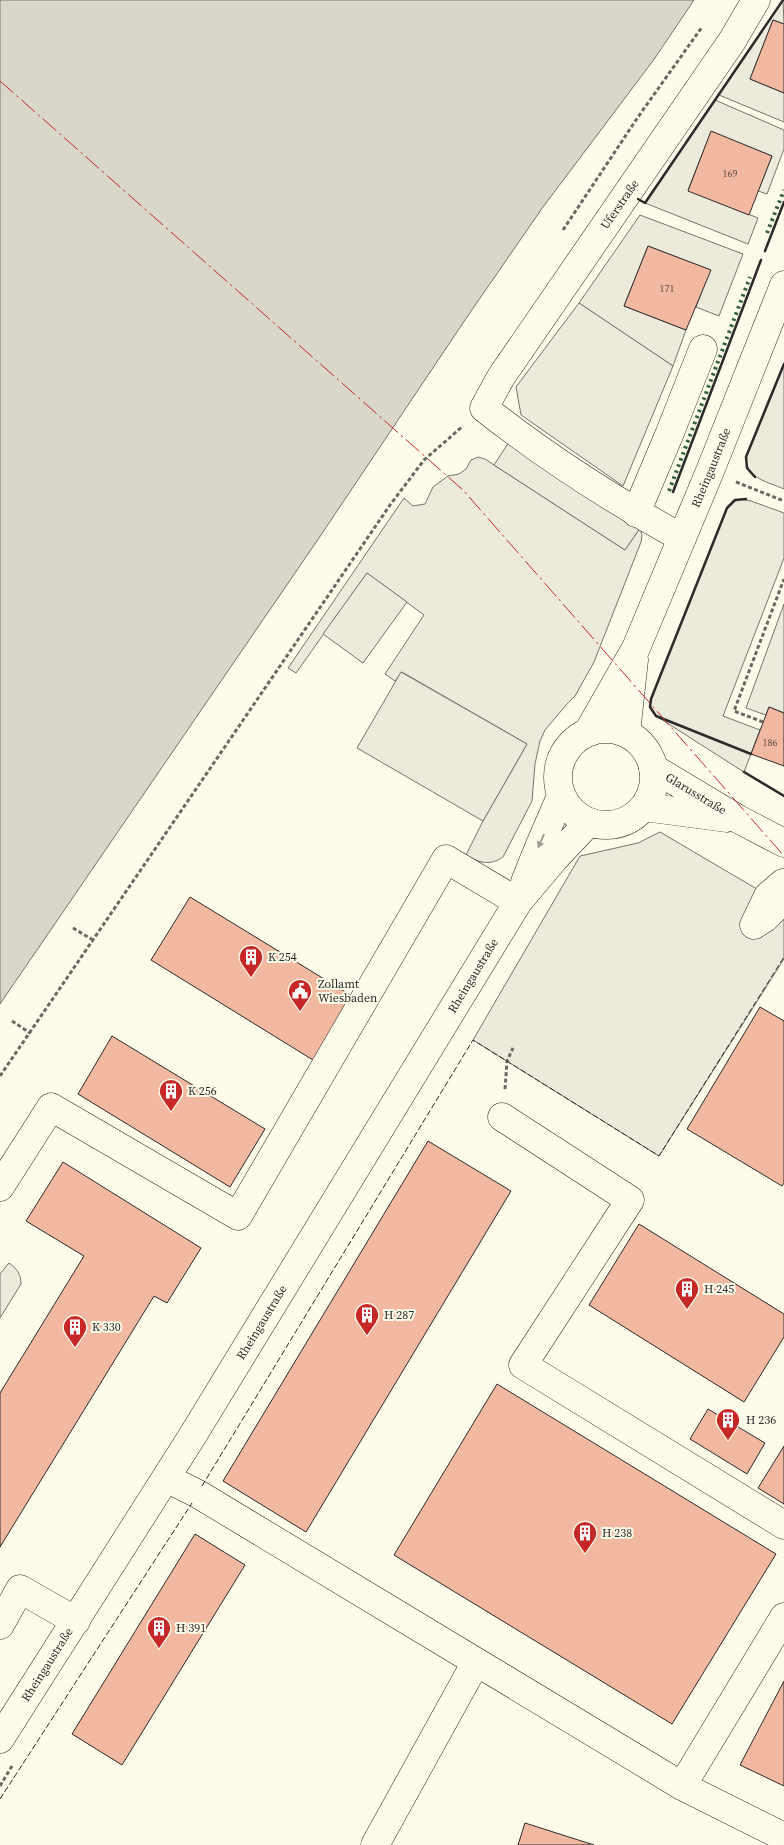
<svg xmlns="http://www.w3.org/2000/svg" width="784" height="1845" viewBox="0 0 784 1845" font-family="'Source Serif 4',serif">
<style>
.green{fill:#ecebdb;stroke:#74746e}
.parking{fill:#eceadb;stroke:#74746e}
.water{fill:#d8d7c9;stroke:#74746e}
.building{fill:#f2b8a0;stroke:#2b2b2b}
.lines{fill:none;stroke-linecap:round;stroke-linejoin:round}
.minor-casing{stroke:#2b2b2b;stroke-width:29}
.path{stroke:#6a6964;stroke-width:3;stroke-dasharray:4 2.5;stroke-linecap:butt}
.minor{stroke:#fdfbea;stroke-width:28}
.hedge{stroke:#34623c;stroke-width:4;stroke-dasharray:2.5 4;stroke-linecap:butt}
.fence{stroke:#2b2b2b;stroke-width:1;stroke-dasharray:6 2.5;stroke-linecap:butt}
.wall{stroke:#2b2b2b;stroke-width:2.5}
.power{stroke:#c62828;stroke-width:1;stroke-dasharray:18 4 2.5 4;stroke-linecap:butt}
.oneway{fill:#9e9d94}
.labels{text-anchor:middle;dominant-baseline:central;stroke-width:4;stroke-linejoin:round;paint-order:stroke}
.number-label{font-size:10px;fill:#5d4e48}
.street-label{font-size:12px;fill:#2b2b2b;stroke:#fdfbea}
.poi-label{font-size:12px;fill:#2b2b2b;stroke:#fdfbea;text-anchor:start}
</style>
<rect width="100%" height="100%" fill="#fdfbea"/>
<path class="green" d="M783 0 784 24 773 20 750 79 784 93V122L719 95Z
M715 100 784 130V149L767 194 758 191 772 156 711 132 688 190 758 218 748 244 645 203Z
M640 215 743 254 719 316 696 307 710 270 648 246 624 306 686 330 673 366 579 303Z
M784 364V489C768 482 745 478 746 457Z
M478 457 485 459 494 465 625 550 640 528 642 535 641 542 594 662 575 696 567 704 545 730 540 741 535 764 532 801 503 857C490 866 479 863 466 855L483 821 527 744 402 672 395 681 385 674 424 615 367 573 296 673 288 668 404 498 413 506 425 504 433 487 448 476 459 474 466 469 471 460Z
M740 499 751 501 784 513V558L723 716 760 730 744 772 656 716 650 707 651 699 727 508 731 503Z
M784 604V713L769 707 766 715 746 708Z
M9 1263C17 1269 21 1274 21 1284L0 1318V1274Z"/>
<path class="parking" d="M579 303 673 366 623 486 521 415 516 387Z
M509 442 640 528 625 550 494 465Z
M367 573 407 602 363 663 323 634Z
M401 672 527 744 483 821 357 748Z
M660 832 784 905V959L659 1156 473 1040 580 856 638 843Z"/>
<path class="water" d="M0 0H694L655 58 543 207 467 317 321 535 0 1004Z"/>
<path class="building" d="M773 20 784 24V93L750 79Z
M711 131 772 156 749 215 688 191Z
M648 246 711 270 686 330 624 306Z
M769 707 784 713V766L751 754Z
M190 897 352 996 313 1060 151 960Z
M760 1007 784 1021V1183L782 1186 687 1129Z
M112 1036 265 1129 230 1187 78 1094Z
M428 1141 511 1191 306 1532 223 1481Z
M63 1162 201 1248 167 1303 154 1296 0 1547V1393L84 1256 26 1221Z
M639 1224 784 1314V1337L744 1402 589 1305Z
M497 1384 776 1554 672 1724 394 1555Z
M708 1409 765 1443 747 1474 690 1439Z
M784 1446V1504L758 1488Z
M195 1534 245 1565 122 1765 72 1734Z
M784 1681V1786L740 1765Z
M525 1823 594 1845H518Z"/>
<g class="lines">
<g class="minor-casing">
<g id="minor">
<path d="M636 513 669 435 703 349"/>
<path id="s1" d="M682 538C613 500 546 457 484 408L501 377 732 41 756 0"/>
<circle cx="606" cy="777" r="48"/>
<path id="s2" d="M588 732 636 648 710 471 784 285"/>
<path d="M626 733 634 660"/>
<path id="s3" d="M653 768 738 819 784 843"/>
<path d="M644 807 727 818"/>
<path d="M525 882 539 847 561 796"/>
<path d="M783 883 780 903 765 918 754 925 768 896Z"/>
<path d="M502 1117 630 1200 523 1365 784 1525"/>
<path d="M0 1187 51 1107 238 1216 446 859 518 902"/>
<path d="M166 1478 198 1494 682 1786"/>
<path d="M784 1617 682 1786 784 1837"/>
<path d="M0 1625 20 1589 76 1621"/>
<path id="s4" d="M0 1739 193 1435 518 902 555 858 588 823"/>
<path d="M375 1845 476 1662"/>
</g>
</g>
<path class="path" d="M563 230 638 117 702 27
M736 482 784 501
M763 722 734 711 784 579
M73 928 93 940
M12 1021 30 1033
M0 1076 390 505 424 460 463 426
M505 1089 507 1061 513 1048
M0 1786 12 1766"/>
<use href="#minor" class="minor"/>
<path class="hedge" d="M767 233 784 190
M669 491 750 277"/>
<path class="fence" d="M202 1486 473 1040 659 1156 784 957
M0 1799 192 1503"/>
<path class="wall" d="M638 199 645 203 783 0
M765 251 784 202
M755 477 747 468 746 457 784 364
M673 492 761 260
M746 499 735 500 727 508 651 699 650 707 656 716 751 754
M744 772 784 796"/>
<path class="power" d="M0 81 463 490 784 856"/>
</g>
<defs><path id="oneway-solid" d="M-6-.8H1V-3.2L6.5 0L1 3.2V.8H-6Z" transform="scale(1.25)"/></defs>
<use class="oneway" href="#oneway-solid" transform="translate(541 841) rotate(114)"/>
<defs>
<g id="building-pin" transform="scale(1.25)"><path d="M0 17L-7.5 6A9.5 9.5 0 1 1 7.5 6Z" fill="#c62828" stroke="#fdfbea"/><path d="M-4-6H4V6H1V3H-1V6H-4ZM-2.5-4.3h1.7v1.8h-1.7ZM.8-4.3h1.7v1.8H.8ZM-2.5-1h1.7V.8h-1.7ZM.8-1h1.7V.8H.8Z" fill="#fff"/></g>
<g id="civic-pin" transform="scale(1.25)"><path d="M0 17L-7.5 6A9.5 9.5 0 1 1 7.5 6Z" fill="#c62828" stroke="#fdfbea"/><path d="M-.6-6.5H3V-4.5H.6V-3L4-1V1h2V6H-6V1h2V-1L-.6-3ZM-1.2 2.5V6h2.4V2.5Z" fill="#fff"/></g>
</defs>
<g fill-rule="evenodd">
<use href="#building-pin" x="251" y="957"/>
<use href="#civic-pin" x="300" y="991"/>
<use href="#building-pin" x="171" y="1091"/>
<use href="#building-pin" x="687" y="1289"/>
<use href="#building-pin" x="367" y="1315"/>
<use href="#building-pin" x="75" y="1327"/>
<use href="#building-pin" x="728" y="1420"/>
<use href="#building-pin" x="585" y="1533"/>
<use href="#building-pin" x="159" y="1628"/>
</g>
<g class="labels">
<g class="number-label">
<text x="730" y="173">169</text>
<text x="667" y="288">171</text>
<text x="770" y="742">186</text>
</g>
<g class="street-label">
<text stroke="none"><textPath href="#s1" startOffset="482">Uferstraße</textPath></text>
<text stroke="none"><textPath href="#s2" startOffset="292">Rheingaustraße</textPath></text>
<text stroke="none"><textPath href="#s3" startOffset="50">Glarusstraße</textPath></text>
<text stroke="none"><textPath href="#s4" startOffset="898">Rheingaustraße</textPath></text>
<text stroke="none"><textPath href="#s4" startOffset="492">Rheingaustraße</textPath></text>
<text stroke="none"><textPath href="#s4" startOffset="88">Rheingaustraße</textPath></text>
</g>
<g class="poi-label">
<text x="268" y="957">K 254</text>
<text x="318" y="984">Zollamt<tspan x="318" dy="14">Wiesbaden</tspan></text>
<text x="188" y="1091">K 256</text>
<text x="704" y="1289">H 245</text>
<text x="384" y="1315">H 287</text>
<text x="92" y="1327">K 330</text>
<text x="746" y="1420">H 236</text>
<text x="602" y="1533">H 238</text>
<text x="176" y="1628">H 391</text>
</g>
</g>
</svg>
